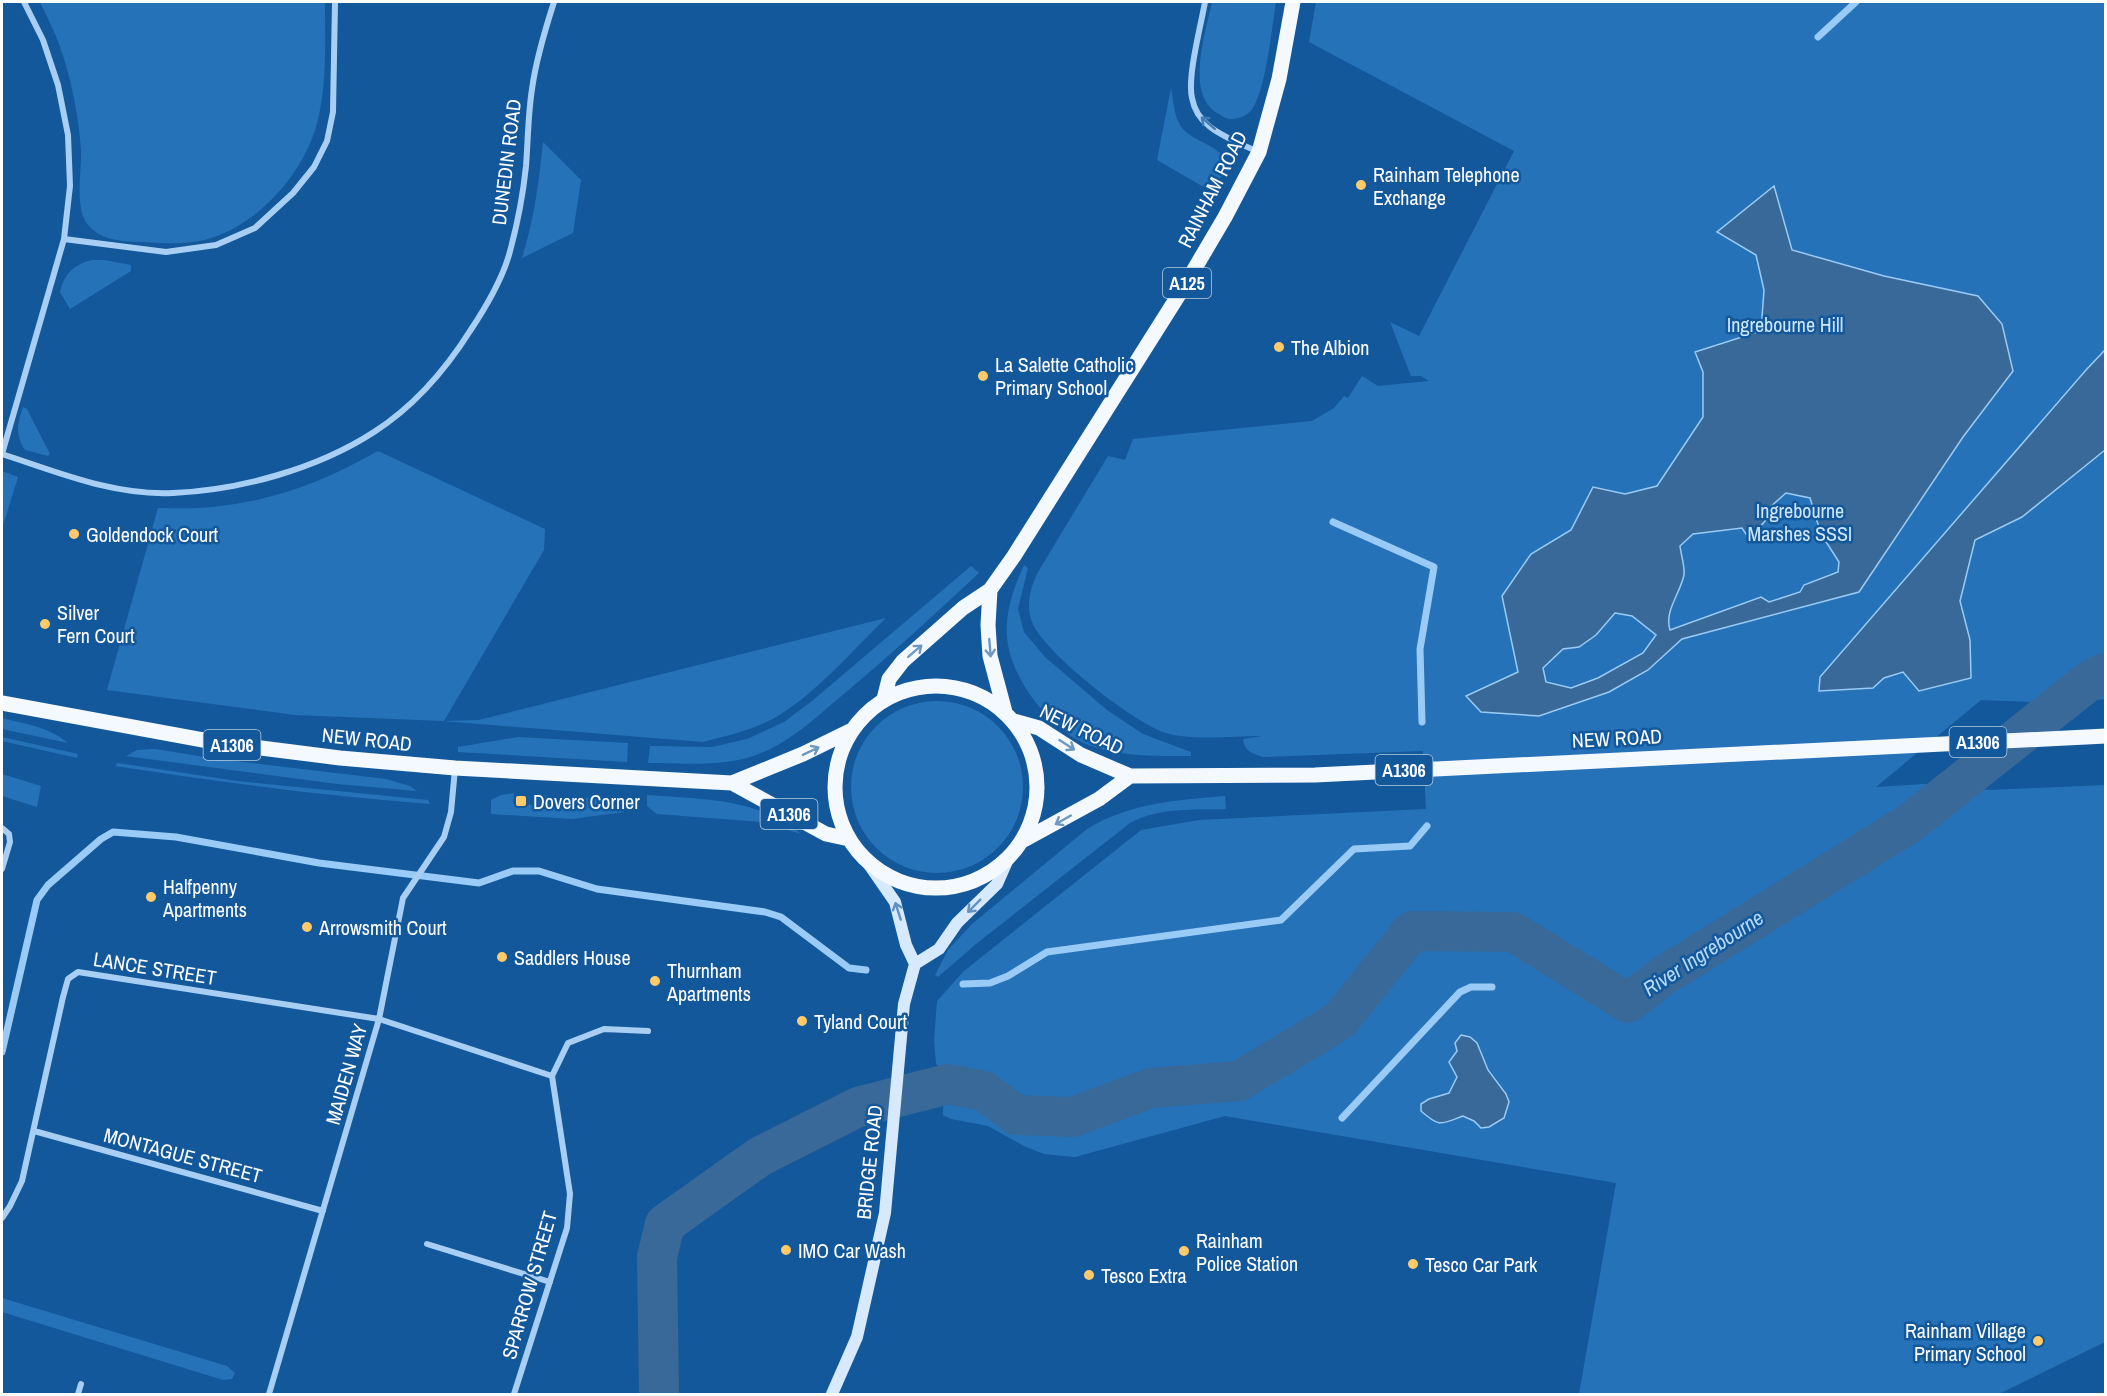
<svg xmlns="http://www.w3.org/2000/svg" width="2107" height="1396" viewBox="0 0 2107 1396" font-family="'Archivo Narrow',sans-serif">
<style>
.green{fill:#2672b9}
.water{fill:#386999;stroke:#9acbf6;stroke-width:1.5;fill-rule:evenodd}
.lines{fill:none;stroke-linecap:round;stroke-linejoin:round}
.stream{stroke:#9acbf6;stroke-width:7}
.river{stroke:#386999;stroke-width:40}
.street{stroke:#a8cff3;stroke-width:6}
.secondary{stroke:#d7eafd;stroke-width:12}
.primary{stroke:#f4f9ff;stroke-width:15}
.oneway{stroke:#407cb5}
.oneway2{stroke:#6d98c3}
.oneway3{stroke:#6192c2}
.poi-dot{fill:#ffca6a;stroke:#13589b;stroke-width:2}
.labels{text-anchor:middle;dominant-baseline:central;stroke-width:5;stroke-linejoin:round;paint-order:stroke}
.shield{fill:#13589b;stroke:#b8cde1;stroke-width:1.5}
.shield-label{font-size:18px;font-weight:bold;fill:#fff}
.street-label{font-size:20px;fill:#fff;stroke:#13589b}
.poi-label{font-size:20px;fill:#fff;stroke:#13589b;text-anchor:start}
.park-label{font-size:20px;fill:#d0e8fd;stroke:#13589b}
.water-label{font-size:21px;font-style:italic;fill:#b4d9fa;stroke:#13589b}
</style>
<rect width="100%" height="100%" fill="#13589b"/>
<path class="green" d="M40 2H325C325 39 327 78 319 115 309 166 264 220 214 237 199 243 176 244 160 243 136 241 105 245 88 225 74 209 82 170 81 150 79 118 71 77 60 47 55 32 47 17 40 2Z
M1212 2H1276C1272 28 1266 85 1254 106 1250 114 1241 119 1231 119 1227 119 1223 117 1219 114 1184 96 1206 32 1212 2Z
M1316 2H2105V699L2062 703 1981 700 1876 787 1924 784 1991 790 2105 785V1342L1999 1394H1579L1616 1183 1225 1116 1075 1157 1044 1154 1024 1146 988 1126 951 1119 943 1115 944 1071 936 1064 934 1040 937 1001 964 971 1141 830 1199 820 1426 809 1423 751 1263 757C1252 753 1245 752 1243 739L1262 736C1233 736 1193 741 1166 733 1134 723 1046 654 1033 624 1025 607 1030 588 1038 572L1108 456 1125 460 1133 439 1312 421 1334 408 1344 396 1348 398 1362 376 1378 386 1429 381 1421 376H1411L1390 322 1419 336 1514 151 1309 42Z
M1171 88C1173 99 1174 112 1178 121 1187 143 1216 140 1227 163L1214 193 1157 160Z
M543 142 581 180 573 233 522 258C534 220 539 182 543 142Z
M92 260H104L131 265V271L70 309 60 292C64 274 74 264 92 260Z
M23 407 27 409 50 454 48 456 25 450C15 435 17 424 23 407Z
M378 451 545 529 544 550 444 721 479 720 886 618C854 649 818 691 781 714 758 729 729 735 703 742L443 721 295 715 107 690 158 508C176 508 195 509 213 507 276 500 323 482 378 451Z
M2 471 18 477 2 529Z
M1024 565 1028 568 1018 609 1024 632 1045 657 1107 710 1143 734 1191 752V756C1155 756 1119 757 1086 744 1049 729 1010 677 1007 637 1005 611 1014 588 1024 565Z
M971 566 979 573C933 616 887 658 839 698 813 720 787 745 753 756 720 767 682 763 648 763L650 746 712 747 747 739 784 722 812 701Z
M851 787a86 86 0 1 1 172 0a86 86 0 1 1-172 0Z
M2 718C26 724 49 727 68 743L2 729Z
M2 737 78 754 77 758 2 741Z
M518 737 628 743 627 762 458 752V747Z
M155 749 211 758 386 779 410 786 417 791 337 784 126 756 137 750Z
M118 763 237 781 428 800 430 804C324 796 220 782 115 766Z
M2 774 41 786 37 807 2 796Z
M514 793 513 804 534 805V795L625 800 624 812 572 819 491 814V800L501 795Z
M647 795C700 799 759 798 801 834L762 822 657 814 647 806Z
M1225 796 1226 809C1193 810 1160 807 1130 823L976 944 938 977 935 975 948 950 972 924 1087 829C1129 803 1177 800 1225 796Z
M2 1298 227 1366 235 1373 232 1379 223 1380 2 1312Z"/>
<path class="water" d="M1774 186 1792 250 1884 276 1978 296 2002 324 2013 371 1963 437 1859 592 1682 639 1648 670 1609 692 1539 716 1481 712 1466 696 1518 672 1502 596 1531 554 1571 530 1593 487 1625 494 1657 486 1703 417V372L1695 352 1761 331 1764 290 1756 255 1717 232ZM1786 493 1810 498 1821 534 1839 562 1838 572 1804 585 1800 592 1769 602 1761 597 1670 630C1664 611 1680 594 1684 575 1685 566 1681 555 1680 546L1693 534 1742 528 1746 534C1758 528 1769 523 1768 509ZM1615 613 1632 616 1656 635 1643 653 1598 678 1571 688 1546 682 1543 668 1563 649 1579 647 1596 635Z
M2105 350V450L2022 517 1975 540 1960 601 1970 640 1971 678 1919 691 1903 672 1884 678 1873 688 1819 691 1820 677 2086 370Z
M1461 1035 1470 1037 1477 1043 1488 1070 1506 1094 1509 1102 1504 1118 1489 1127 1481 1128 1474 1121 1463 1116C1441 1124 1440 1128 1421 1111V1104L1429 1099 1449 1093 1457 1077 1449 1062 1457 1051 1455 1043Z"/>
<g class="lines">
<path class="stream" d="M1818 37 1856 2
M1333 522 1434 567 1420 649 1422 722
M963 984 990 983 1008 976 1047 952 1281 920 1354 849 1410 846 1427 826
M2 1052 37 900 48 885 101 839 113 832 176 837 319 863 479 883 513 871H539L597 889 765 912 781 917 849 968 866 970
M1342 1118 1460 992 1471 987H1492"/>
<path class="river" d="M659 1394 657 1257 665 1224 759 1157 858 1107 948 1084 984 1091 1016 1115 1072 1117 1151 1088 1239 1081 1339 1021 1412 931 1513 932 1628 1003 1663 976 1910 823 2089 681 2106 672"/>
<path class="street" d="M1205 2C1201 25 1187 77 1192 98 1194 109 1200 119 1209 126 1222 137 1242 144 1258 152
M64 239 166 252 216 245 255 228 293 193 314 167 327 141 333 112 335 2
M2 454C57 472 114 496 173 493 240 490 317 469 374 432 413 407 446 369 470 331 486 307 501 282 509 255 517 226 523 196 526 166 528 140 528 115 532 89 536 59 545 30 554 2
M2 454 64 239 70 186 68 135 58 85 43 40 24 2
M2 828 9 834 10 842 2 869
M552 1076 568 1043 604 1029 648 1031
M34 1131 323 1211
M2 1218 10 1206 22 1181 63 997 68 979 78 972 379 1019 552 1076 570 1194 567 1228 514 1394
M427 1244 550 1282
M78 1394 81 1384
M269 1394 379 1019 403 898 444 837 451 812 455 769"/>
<path class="secondary" d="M915 964 939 949 957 923 997 884 1008 859
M832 1394 857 1337 885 1213 904 1004 915 964 906 945 895 902 868 863"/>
<path class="primary" d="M990 590 988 625 990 656 1005 712
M835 787a101 101 0 1 1 202 0a101 101 0 1 1-202 0Z
M884 699 889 679 903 661 963 608 990 590 1014 556 1185 285 1225 217 1259 152 1279 79 1293 2
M2 703 214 742 340 758 455 768 732 783 826 834 849 839
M1014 721 1039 728 1081 755 1130 776 1315 775 2106 736
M732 783 803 754 850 731
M1022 841 1099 799 1130 776"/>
</g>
<defs><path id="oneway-shaft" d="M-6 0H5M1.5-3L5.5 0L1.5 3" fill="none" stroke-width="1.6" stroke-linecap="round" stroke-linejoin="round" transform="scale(1.5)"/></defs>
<use class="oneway" href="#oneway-shaft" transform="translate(1208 123) rotate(-139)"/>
<g class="oneway2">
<use href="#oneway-shaft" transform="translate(990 648) rotate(85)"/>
<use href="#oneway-shaft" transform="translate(915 651) rotate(-41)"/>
<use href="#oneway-shaft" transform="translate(1067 745) rotate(33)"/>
<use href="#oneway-shaft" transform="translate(811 751) rotate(-26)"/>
<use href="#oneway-shaft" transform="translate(1063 820) rotate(150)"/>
</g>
<g class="oneway3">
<use href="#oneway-shaft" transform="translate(974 906) rotate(135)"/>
<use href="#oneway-shaft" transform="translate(898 911) rotate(-108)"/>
</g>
<g class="poi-dot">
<circle cx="1361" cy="185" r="6"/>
<circle cx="1279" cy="347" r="6"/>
<circle cx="983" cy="376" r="6"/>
<circle cx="74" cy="534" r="6"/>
<circle cx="45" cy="624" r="6"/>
<rect x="515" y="795" width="12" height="12" rx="3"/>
<circle cx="151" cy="897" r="6"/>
<circle cx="307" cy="927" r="6"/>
<circle cx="502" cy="957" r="6"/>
<circle cx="655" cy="981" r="6"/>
<circle cx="802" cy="1021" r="6"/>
<circle cx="786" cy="1250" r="6"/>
<circle cx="1184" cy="1251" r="6"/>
<circle cx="1413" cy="1264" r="6"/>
<circle cx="1089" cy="1275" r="6"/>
<circle cx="2038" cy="1341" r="6"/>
</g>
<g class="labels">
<g class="shield">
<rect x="1163" y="268" width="48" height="30" rx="4.5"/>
<rect x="1949.5" y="727" width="57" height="30" rx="4.5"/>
<rect x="203.5" y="730" width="57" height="30" rx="4.5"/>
<rect x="1375.5" y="755" width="57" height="30" rx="4.5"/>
<rect x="760.5" y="799" width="57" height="30" rx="4.5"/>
</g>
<g class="shield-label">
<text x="1187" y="283">A125</text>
<text x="1978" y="742">A1306</text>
<text x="232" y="745">A1306</text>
<text x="1404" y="770">A1306</text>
<text x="789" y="814">A1306</text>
</g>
<g class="street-label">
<text transform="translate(506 162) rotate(-83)">DUNEDIN ROAD</text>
<text transform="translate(1212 189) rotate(-63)">RAINHAM ROAD</text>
<text transform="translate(1082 729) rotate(26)">NEW ROAD</text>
<text transform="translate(1617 738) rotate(-3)">NEW ROAD</text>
<text transform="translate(367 739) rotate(6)">NEW ROAD</text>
<text transform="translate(155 968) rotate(9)">LANCE STREET</text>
<text transform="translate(346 1074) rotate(-74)">MAIDEN WAY</text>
<text transform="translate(183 1155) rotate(15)">MONTAGUE STREET</text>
<text transform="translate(869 1162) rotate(-84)">BRIDGE ROAD</text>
<text transform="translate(529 1285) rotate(-74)">SPARROW STREET</text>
</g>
<g class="poi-label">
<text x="1373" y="174">Rainham Telephone<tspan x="1373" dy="23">Exchange</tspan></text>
<text x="1291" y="347">The Albion</text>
<text x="995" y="364">La Salette Catholic<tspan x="995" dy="23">Primary School</tspan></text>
<text x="86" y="534">Goldendock Court</text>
<text x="57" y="612">Silver<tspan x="57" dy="23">Fern Court</tspan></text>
<text x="533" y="801">Dovers Corner</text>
<text x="163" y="886">Halfpenny<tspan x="163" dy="23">Apartments</tspan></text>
<text x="319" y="927">Arrowsmith Court</text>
<text x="514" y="957">Saddlers House</text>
<text x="667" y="970">Thurnham<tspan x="667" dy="23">Apartments</tspan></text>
<text x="814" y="1021">Tyland Court</text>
<text x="1196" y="1240">Rainham<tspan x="1196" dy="23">Police Station</tspan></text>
<text x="798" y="1250">IMO Car Wash</text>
<text x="1425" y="1264">Tesco Car Park</text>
<text x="1101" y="1275">Tesco Extra</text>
<text x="2026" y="1330" text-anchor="end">Rainham Village<tspan x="2026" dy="23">Primary School</tspan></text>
</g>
<g class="park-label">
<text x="1785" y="324">Ingrebourne Hill</text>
<text x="1800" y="510">Ingrebourne<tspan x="1800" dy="23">Marshes SSSI</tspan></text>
</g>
<g class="water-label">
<text transform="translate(1703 953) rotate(-33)">River Ingrebourne</text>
</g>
</g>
<rect width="2107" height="1396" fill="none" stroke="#ffffff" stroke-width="6"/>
</svg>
